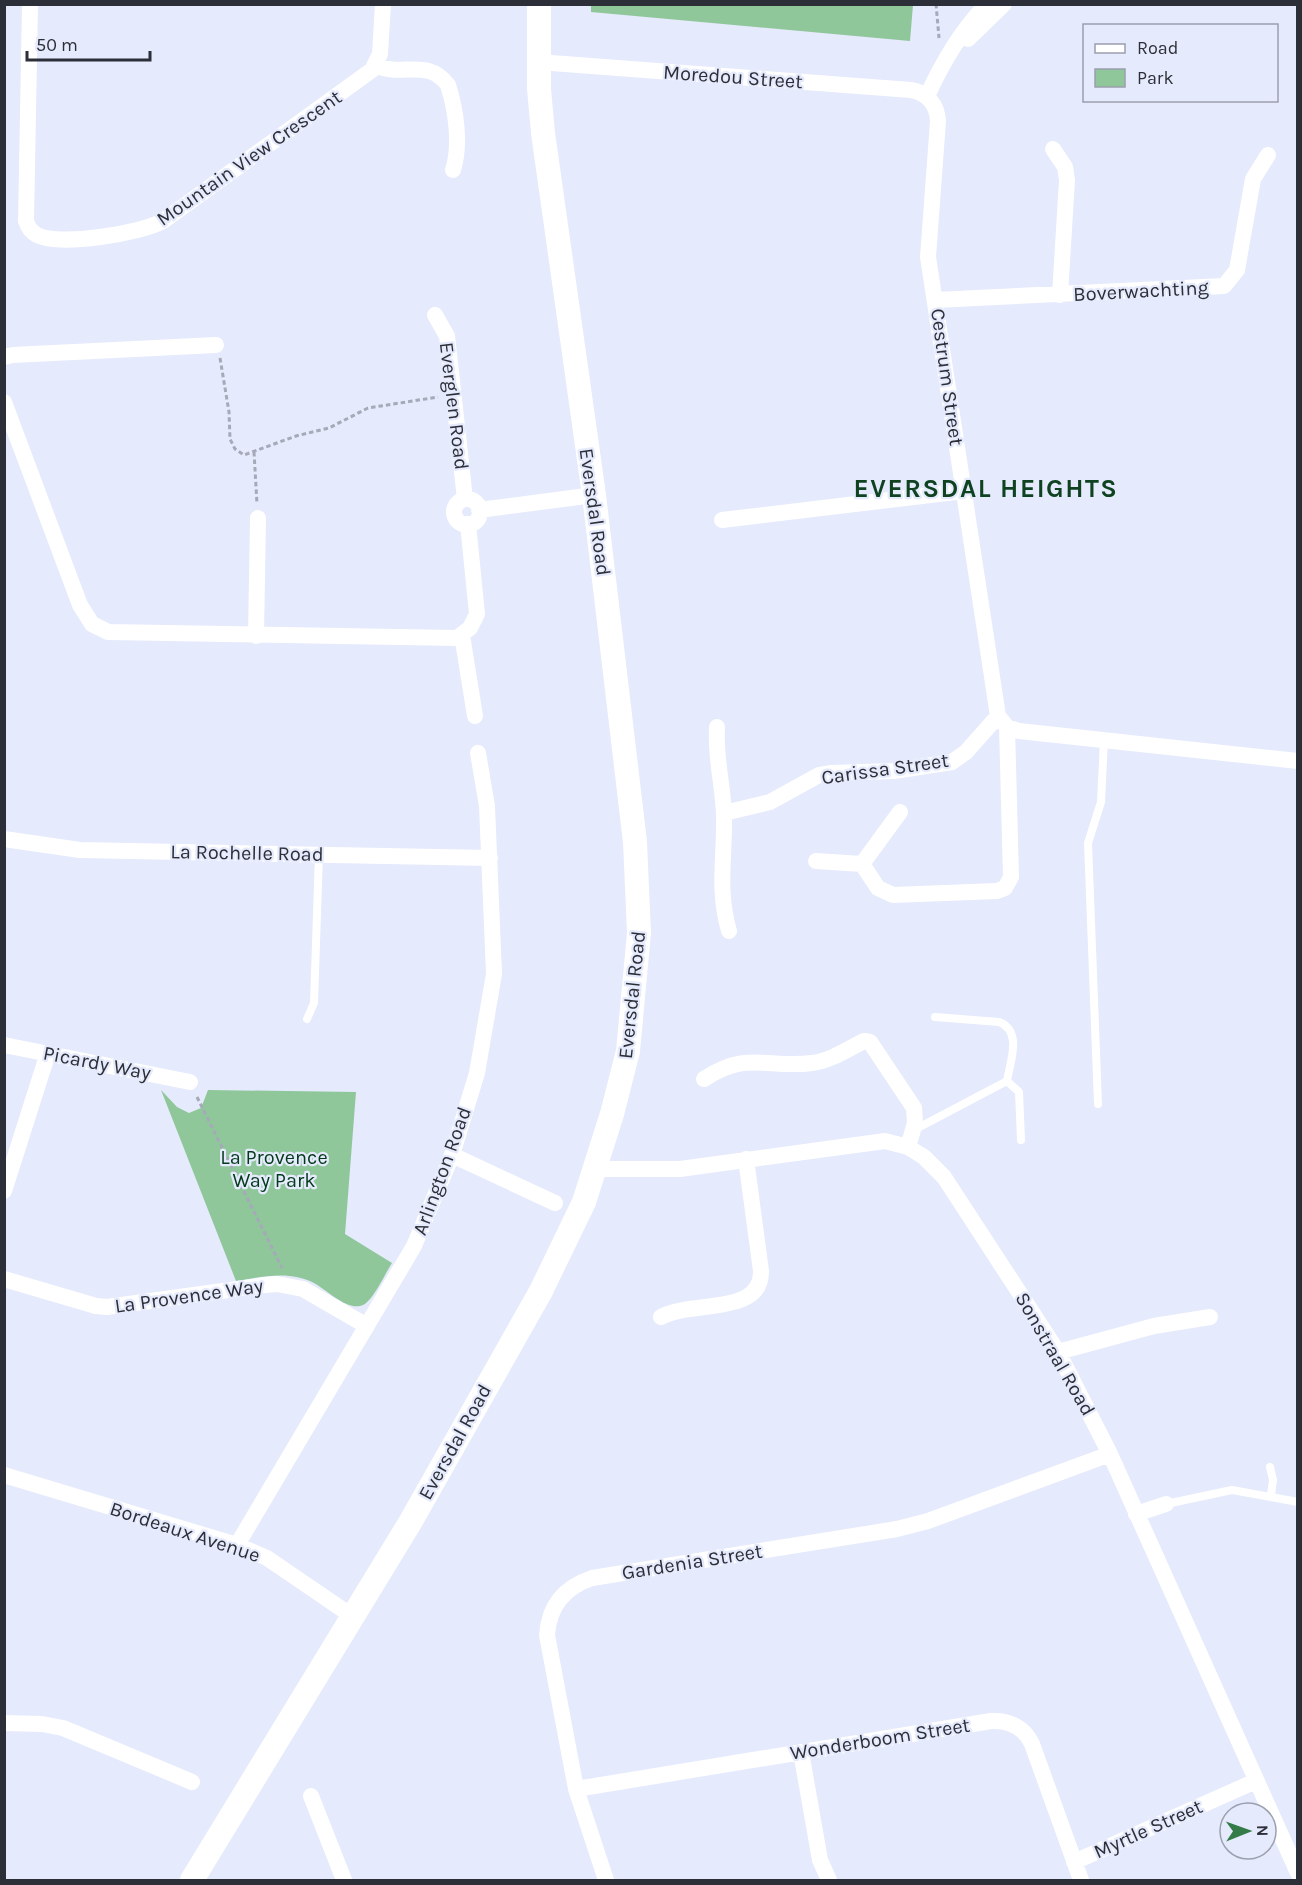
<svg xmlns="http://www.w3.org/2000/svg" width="1302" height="1885" viewBox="0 0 1302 1885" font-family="Karla,sans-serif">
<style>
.green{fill:#8fc79b}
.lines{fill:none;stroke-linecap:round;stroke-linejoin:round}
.path{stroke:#a5a9b8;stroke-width:3;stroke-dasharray:4.5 3;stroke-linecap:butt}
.lane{stroke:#fff;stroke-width:8}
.street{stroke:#fff;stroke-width:16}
.secondary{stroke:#fff;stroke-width:24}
.labels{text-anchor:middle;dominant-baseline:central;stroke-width:4.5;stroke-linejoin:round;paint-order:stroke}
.street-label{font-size:20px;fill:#2d2f38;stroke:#e5eafc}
.park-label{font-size:20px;fill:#033a18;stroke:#e5eafc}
.district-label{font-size:26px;font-weight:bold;letter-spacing:1.5px;fill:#0f4220;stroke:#e5eafc}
</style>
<rect width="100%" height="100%" fill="#e5eafc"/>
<path class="green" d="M591 5V4L913 5 910 41 591 12Z
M161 1090 177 1107 189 1113 201 1108 208 1090 356 1092 345 1234 392 1263C386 1272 373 1301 363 1305 348 1312 327 1290 314 1283 289 1270 262 1277 236 1281Z"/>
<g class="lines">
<path class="path" d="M936 4 939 38
M220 358 229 412 230 439 235 449 244 455 296 436 329 428 368 408 438 397
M254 452 257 504
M197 1097 282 1268"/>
<path class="lane" d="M307 1019 314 1003 319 854
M1007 1081 1019 1092 1021 1140
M1098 1104 1088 843 1101 802 1104 740
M914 1130 1007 1081C1010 1062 1023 1031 999 1022L935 1017
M1270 1467 1273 1480 1271 1495
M1166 1504 1232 1490 1298 1502"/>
<path class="street" d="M30 4 26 221C28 227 31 232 37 235 59 247 142 233 163 221L372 70 380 54 383 4
M968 39 1004 4
M538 62 911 90C928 93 937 105 938 121L928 257 998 716 1007 727 1019 731 1298 761
M376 65C402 78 427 57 448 85 456 110 461 145 453 170
M927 96C943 62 960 32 987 4
M1053 149 1065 167 1067 180 1060 295
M936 300 1224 286 1237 270 1253 179 1268 155
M435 315 447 336 465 499
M4 357 13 355 216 345
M4 402 80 605 92 624 108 632 457 638 470 628 477 614 468 524
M454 512a13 13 0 1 1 26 0a13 13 0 1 1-26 0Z
M479 510 594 495
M722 520 964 491
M462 635 475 716
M256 636 258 518
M717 727C715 757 723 785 724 815 725 856 717 890 729 931
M900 812 862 864 878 888 893 895 997 891 1005 888 1011 877 1007 727
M724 813 770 802 819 775 830 773 894 771 952 762 966 752 998 716
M4 839 80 850 490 858
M816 861 862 864
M4 1045 190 1082
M704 1079C748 1050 767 1069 812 1063 830 1061 848 1049 864 1041L870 1042 914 1108 915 1123 908 1147
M452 1155 555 1203
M595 1169H680L885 1141 908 1147 924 1157 944 1177 1058 1352 1110 1454 1298 1873
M4 1191 48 1053
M4 1279 96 1306 107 1307 265 1285 277 1284 303 1289 367 1326
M661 1317C691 1300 762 1316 761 1271L746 1159
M1058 1352 1154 1326 1210 1317
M4 1475 237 1545 267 1558 352 1616
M1136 1514 1166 1504
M237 1545 414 1246 452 1155 477 1073 494 974 487 806 478 753
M4 1723 42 1724 63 1728 192 1782
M801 1752 820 1860 829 1880
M576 1789 991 1721C1009 1720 1024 1727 1032 1744L1081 1880
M311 1796 344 1880
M1074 1862 1256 1781
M606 1880 576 1789 547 1635C549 1605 565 1587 592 1578L897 1529 928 1521 1110 1454"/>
<path class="secondary" d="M192 1880 411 1521 541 1291 584 1202 612 1114 628 1051 639 933 635 842 594 495 543 133 539 89V4"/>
</g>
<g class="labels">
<g class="street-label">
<text transform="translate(733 77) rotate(4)">Moredou Street</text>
<text transform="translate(249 158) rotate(-35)">Mountain View Crescent</text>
<text transform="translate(1141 291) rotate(-3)">Boverwachting</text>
<text transform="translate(947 377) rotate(82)">Cestrum Street</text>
<text transform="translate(454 406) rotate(83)">Everglen Road</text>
<text transform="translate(595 512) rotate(82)">Eversdal Road</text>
<text transform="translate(885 769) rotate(-8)">Carissa Street</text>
<text transform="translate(247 853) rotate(1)">La Rochelle Road</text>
<text transform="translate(632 995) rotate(-84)">Eversdal Road</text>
<text transform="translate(97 1063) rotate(11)">Picardy Way</text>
<text transform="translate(442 1171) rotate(-70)">Arlington Road</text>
<text transform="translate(189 1296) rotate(-8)">La Provence Way</text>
<text transform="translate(1055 1354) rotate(60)">Sonstraal Road</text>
<text transform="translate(455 1442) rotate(-61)">Eversdal Road</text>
<text transform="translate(185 1532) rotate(18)">Bordeaux Avenue</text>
<text transform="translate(692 1562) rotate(-9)">Gardenia Street</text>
<text transform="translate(880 1739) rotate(-9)">Wonderboom Street</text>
<text transform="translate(1148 1829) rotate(-24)">Myrtle Street</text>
</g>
<g class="park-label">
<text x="274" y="1157">La Provence<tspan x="274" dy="23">Way Park</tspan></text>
</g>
<g class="district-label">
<text x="986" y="488">EVERSDAL HEIGHTS</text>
</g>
</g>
<rect width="1302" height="1885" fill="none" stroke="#2d2f38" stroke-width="12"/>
<rect x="1083" y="24" width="195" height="78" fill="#e5eafc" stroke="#9b9fae" stroke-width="1.5"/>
<rect x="1095" y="44" width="30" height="9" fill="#ffffff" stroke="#9b9fae" stroke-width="1.5"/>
<text x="1137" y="54" font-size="18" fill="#2d2f38">Road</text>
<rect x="1095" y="69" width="30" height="18" fill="#8fc79b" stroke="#9b9fae" stroke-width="1.5"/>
<text x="1137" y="84" font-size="18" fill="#2d2f38">Park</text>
<g transform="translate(1248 1831) rotate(89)"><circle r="28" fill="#e5eafc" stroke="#9b9fae" stroke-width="1.5"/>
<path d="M0-4.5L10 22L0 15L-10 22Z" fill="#337b47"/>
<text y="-9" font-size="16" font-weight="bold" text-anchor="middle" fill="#2d2f38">N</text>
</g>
<path d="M27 51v9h123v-9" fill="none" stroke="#2d2f38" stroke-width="3"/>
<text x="36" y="51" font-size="18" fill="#2d2f38" stroke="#e5eafc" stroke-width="4.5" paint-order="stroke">50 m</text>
</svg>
